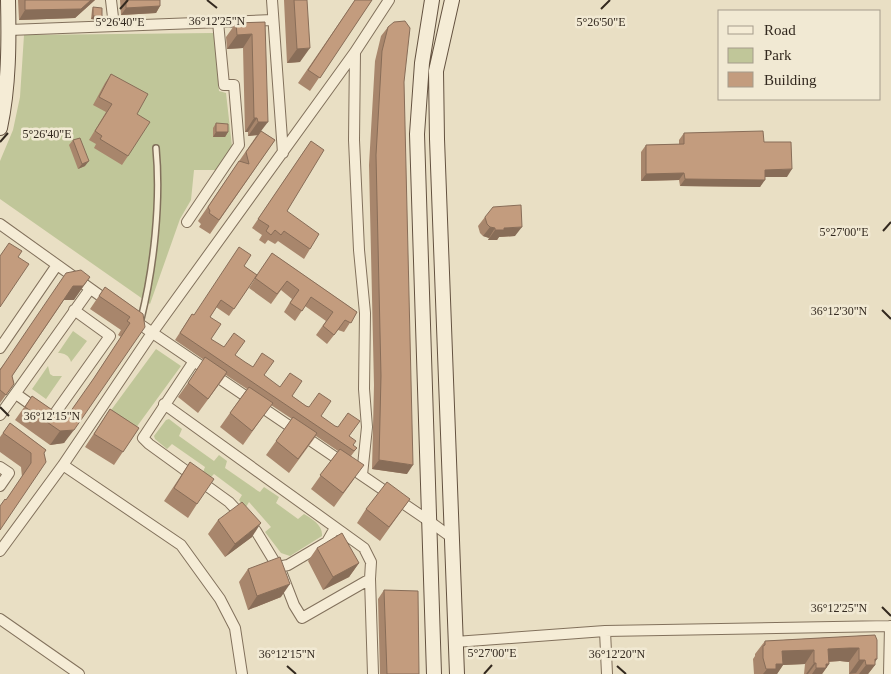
<svg xmlns="http://www.w3.org/2000/svg" width="891" height="674" viewBox="0 0 891 674" font-family="'Times New Roman',serif">
<style>
.green{fill:#c0c699}
.lines{fill:none;stroke-linecap:round;stroke-linejoin:round}
.lane-casing{stroke:#82715c;stroke-width:8}
.street-casing{stroke:#82715c;stroke-width:12}
.secondary-casing{stroke:#645240;stroke-width:16}
.lane{stroke:#f5ecd6;stroke-width:5}
.street{stroke:#f5ecd6;stroke-width:10}
.secondary{stroke:#f5ecd6;stroke-width:14}
.wall{fill:#a8866c}
.shaded-wall{fill:#886d58}
.building{fill:#c39c7e;stroke:#886d58}
.ticks{fill:none;stroke:#33291f;stroke-width:2}
.ticks-label{font-size:12px;text-anchor:middle;fill:#33291f;stroke:#f1e9d3;stroke-width:5;stroke-linejoin:round;paint-order:stroke}
</style>
<rect width="100%" height="100%" fill="#e9dfc4"/>
<path class="green" d="M214 33 219 91 226 93 232 146 218 170H194L191 200 180 219 150 304 0 199V161L13 130 20 97 24 35Z
M73 331 87 341 71 362C69 355 64 353 58 353Z
M156 349 181 366 130 436 106 417Z
M48 366 50 374 53 376H62L46 399 32 389Z
M169 419 182 429 179 436 214 461 219 455 227 461 225 468 258 491 260 492 264 487 279 497 276 503 298 519 304 514C312 519 323 525 322 536L290 556 281 553 265 532 271 527 249 502 246 507 242 505 239 500 242 495 214 474 209 479 203 472 205 467 172 444 167 449 155 439 154 436 166 420Z"/>
<g class="lines">
<g class="lane-casing">
<path id="lane" d="M141 319C154 267 161 201 156 148"/>
</g>
<g class="street-casing">
<path id="street" d="M111 0 114 26
M272 0 283 153
M9 30 273 20
M355 52 354 140 359 250 365 313 364 389 367 427 362 475
M187 222 239 145 234 85H224L218 22
M0 224 109 302
M135 321 429 521 451 537
M0 348 57 265
M194 361 143 438 149 444 229 502 256 531 282 574 294 605 302 618 370 579
M16 394 51 419 110 336 74 310
M164 404 364 548 371 562 370 579 373 674
M0 415 90 289
M63 465 181 545 220 599 235 628 242 674
M0 467 9 473 0 486
M0 551 63 465 152 333 355 52 389 0
M278 567 288 565 327 542 335 528
M0 619 79 674
M605 631 607 674
M455 642 605 631 891 626
M889 674 890 626"/>
</g>
<g class="secondary-casing">
<path id="secondary" d="M432 0 422 63 417 134 434 674
M452 0 436 71 437 139 457 674
M0 128C9 86 9 42 8 0"/>
</g>
<use href="#lane" class="lane"/>
<use href="#street" class="street"/>
<use href="#secondary" class="secondary"/>
</g>
<path class="wall" d="M18 0H95L75 18 19 20Z
M120 0H160V6L156 13 121 15Z
M284 0H307L300 62 287 63Z
M355 0H372L310 91 298 83Z
M93 7 100 20 91 19 92 10Z
M265 22 261 131 275 140 210 234 199 227 201 224 198 221 257 135 248 136V132H245L243 48 227 49 226 37 236 23Z
M388 27 404 82 407 474 372 469 374 385 369 165 375 61 381 36Z
M111 74 137 114 128 156 122 165 94 148 96 144 89 140 106 112 93 105 105 83Z
M216 123 228 132 225 137H213V128Z
M684 133 764 142 787 177H765L760 187 680 186 679 180 641 181V152L646 145 679 144V140Z
M73 140 85 166 78 169 69 145Z
M311 141 287 211 310 249 304 259 278 241 275 244 268 240 265 244 259 240 262 235 252 228Z
M485 217 515 236 499 237 497 240H488L489 238 483 236 480 233 478 226Z
M272 253 357 312 344 332 338 330 327 344 316 335 326 321 305 306 295 321 284 312 292 299 281 290 271 304 249 288Z
M244 266 257 275 229 316 216 307 210 317 211 339 349 436 353 445 357 448 351 456 354 479 334 507 311 489 338 451 316 436 289 473 266 455 292 419 271 405 243 445 220 427 247 389 226 375 198 413 178 397 204 360 175 340 192 314 194 315Z
M81 270 74 300H64L12 376 14 384 0 403V369Z
M105 287 143 314 64 443 50 445 15 420 32 396 61 416 68 415 86 390 121 337 118 335 121 330 90 309Z
M110 409 139 428 114 465 85 447Z
M10 423 46 450 6 500 22 477 21 467 0 452V437Z
M190 462 197 504 188 518 164 501Z
M410 499 380 541 357 523 366 509Z
M218 520 252 537 225 557 208 534Z
M317 548 359 563 349 577 323 590 308 561Z
M248 569 281 597 248 610 239 582Z
M384 590 419 674H380L378 599Z
M875 635V665L868 674H849V662L840 661 829 662V664L822 674H804L805 664 783 665 777 674H754L753 659 755 656V654L765 641Z"/>
<path class="shaded-wall" d="M91 0H95L75 18 19 20 25 10Z
M160 6 156 13 121 15 126 8Z
M93 16 102 17 100 20 91 19Z
M252 34 243 48 227 49 237 35Z
M310 48 300 62 287 63 297 49Z
M254 118H257L248 132H245Z
M258 122H268L258 135 248 136Z
M216 132H228L225 137H213Z
M89 161 85 166 78 169 82 164Z
M792 169 787 177H760L765 170Z
M684 173 679 180 641 181 646 174Z
M685 179 765 180 760 187 680 186Z
M490 227 495 228 489 238 483 236Z
M522 227 515 236 499 237 497 240H488L495 230 504 228Z
M90 277 74 300H63L73 286Z
M74 430 64 443 50 445 60 431Z
M379 460 413 465 407 474 372 469Z
M261 523 252 537 225 557 235 544Z
M359 563 349 577 323 590 333 577Z
M290 584 281 597 248 610 257 596Z
M850 648H859L849 662 840 661 819 662 828 649Z
M814 650 805 664 783 665 777 674H763L782 651Z
M875 659H877L873 665H875L868 674H859L866 665Z
M859 660H865L856 673 849 674Z
M814 663H816L808 674H806Z
M826 664H829L822 674H812L816 668Z"/>
<path class="building" d="M25 0H91L81 9 25 10Z
M126 0H160V6L126 8Z
M294 0H307L310 48 297 49Z
M355 0H372L320 78 308 70Z
M93 7 102 8V17L93 16Z
M405 21 410 28 404 82 413 465 379 460 381 376 376 155 382 51 388 27 394 22Z
M265 22 268 122H258L257 118H254L252 34 237 35 236 23Z
M111 74 148 94 137 114 150 122 128 156 100 139 102 136 95 131 112 104 99 97Z
M216 123 228 124V132H216Z
M261 131 275 140 219 220 209 213 210 211 208 207 239 161 249 164 246 152Z
M763 131 764 142H791L792 169 765 170V180L685 179 684 173 646 174V145L684 144V133Z
M80 138 89 161 82 164 73 140Z
M311 141 324 150 287 211 319 234 310 249 284 231 281 235 275 230 271 235 266 231 269 226 258 219Z
M521 205 522 227 504 228V230H495V228L490 227 487 224 485 217 493 207Z
M9 243 22 251 18 257 29 264 0 307V256Z
M239 247 251 255 244 266 257 275 234 309 221 300 210 317 221 324 211 339 224 347 234 333 245 341 235 355 245 362 253 367 262 353 274 361 264 375 280 387 290 373 302 381 292 396 306 406 309 407 319 393 331 401 321 416 335 426 338 427 348 413 360 421 349 436 356 441 353 445 357 448 354 451 180 333 192 314 194 315Z
M272 253 357 312 351 323 345 320 334 335 323 326 333 312 311 297 302 311 290 303 299 290 287 281 277 294 255 278Z
M81 270 90 277 83 286H73L12 376 14 384 6 395 0 390V370L66 273Z
M105 287 143 314 145 327 74 430 60 431 25 407 32 396 61 416 68 415 94 378 130 323 127 321 130 317 99 296Z
M205 357 227 372 208 399 188 383Z
M249 387 273 403 252 431 230 413Z
M110 409 139 428 123 452 94 434Z
M293 417 317 433 298 459 276 441Z
M10 423 46 450 44 453 46 462 0 530V506L5 499 6 500 31 463V453L3 433Z
M340 449 364 465 343 493 320 475Z
M190 462 214 479 197 504 174 488Z
M387 482 410 499 389 527 366 509Z
M242 502 261 523 235 544 218 520Z
M342 533 359 563 333 577 317 548Z
M280 557 290 584 257 596 248 569Z
M384 590 418 591 419 674H387Z
M875 635 877 640V659H875V665H866L865 660H859V648H850L828 649 829 664H826V668H816V663H814V650L782 651 783 664H776V669H766L763 658V646L765 645V641Z"/>
<path class="ticks" d="M207 0 217 8M120 9 128 0M601 9 610 0M0 142 8 133M883 231 891 222M882 310 891 319M0 407 9 416M882 607 891 616M287 666 296 674M617 666 626 674M484 674 492 665"/>
<g class="ticks-label">
<text x="217" y="25">36°12'25"N</text>
<text x="120" y="26">5°26'40"E</text>
<text x="601" y="26">5°26'50"E</text>
<text x="47" y="138">5°26'40"E</text>
<text x="844" y="236">5°27'00"E</text>
<text x="839" y="315">36°12'30"N</text>
<text x="52" y="420">36°12'15"N</text>
<text x="839" y="612">36°12'25"N</text>
<text x="492" y="657">5°27'00"E</text>
<text x="287" y="658">36°12'15"N</text>
<text x="617" y="658">36°12'20"N</text>
</g>
<rect x="718" y="10" width="162" height="90" fill="#f1e9d3" stroke="#a59c8b"/>
<rect x="728" y="26" width="25" height="8" fill="#f5ecd6" stroke="#a59c8b"/>
<text x="764" y="35" font-size="15" fill="#33291f">Road</text>
<rect x="728" y="48" width="25" height="15" fill="#c0c699" stroke="#a59c8b"/>
<text x="764" y="60" font-size="15" fill="#33291f">Park</text>
<rect x="728" y="72" width="25" height="15" fill="#c39c7e" stroke="#a59c8b"/>
<text x="764" y="85" font-size="15" fill="#33291f">Building</text>
</svg>
